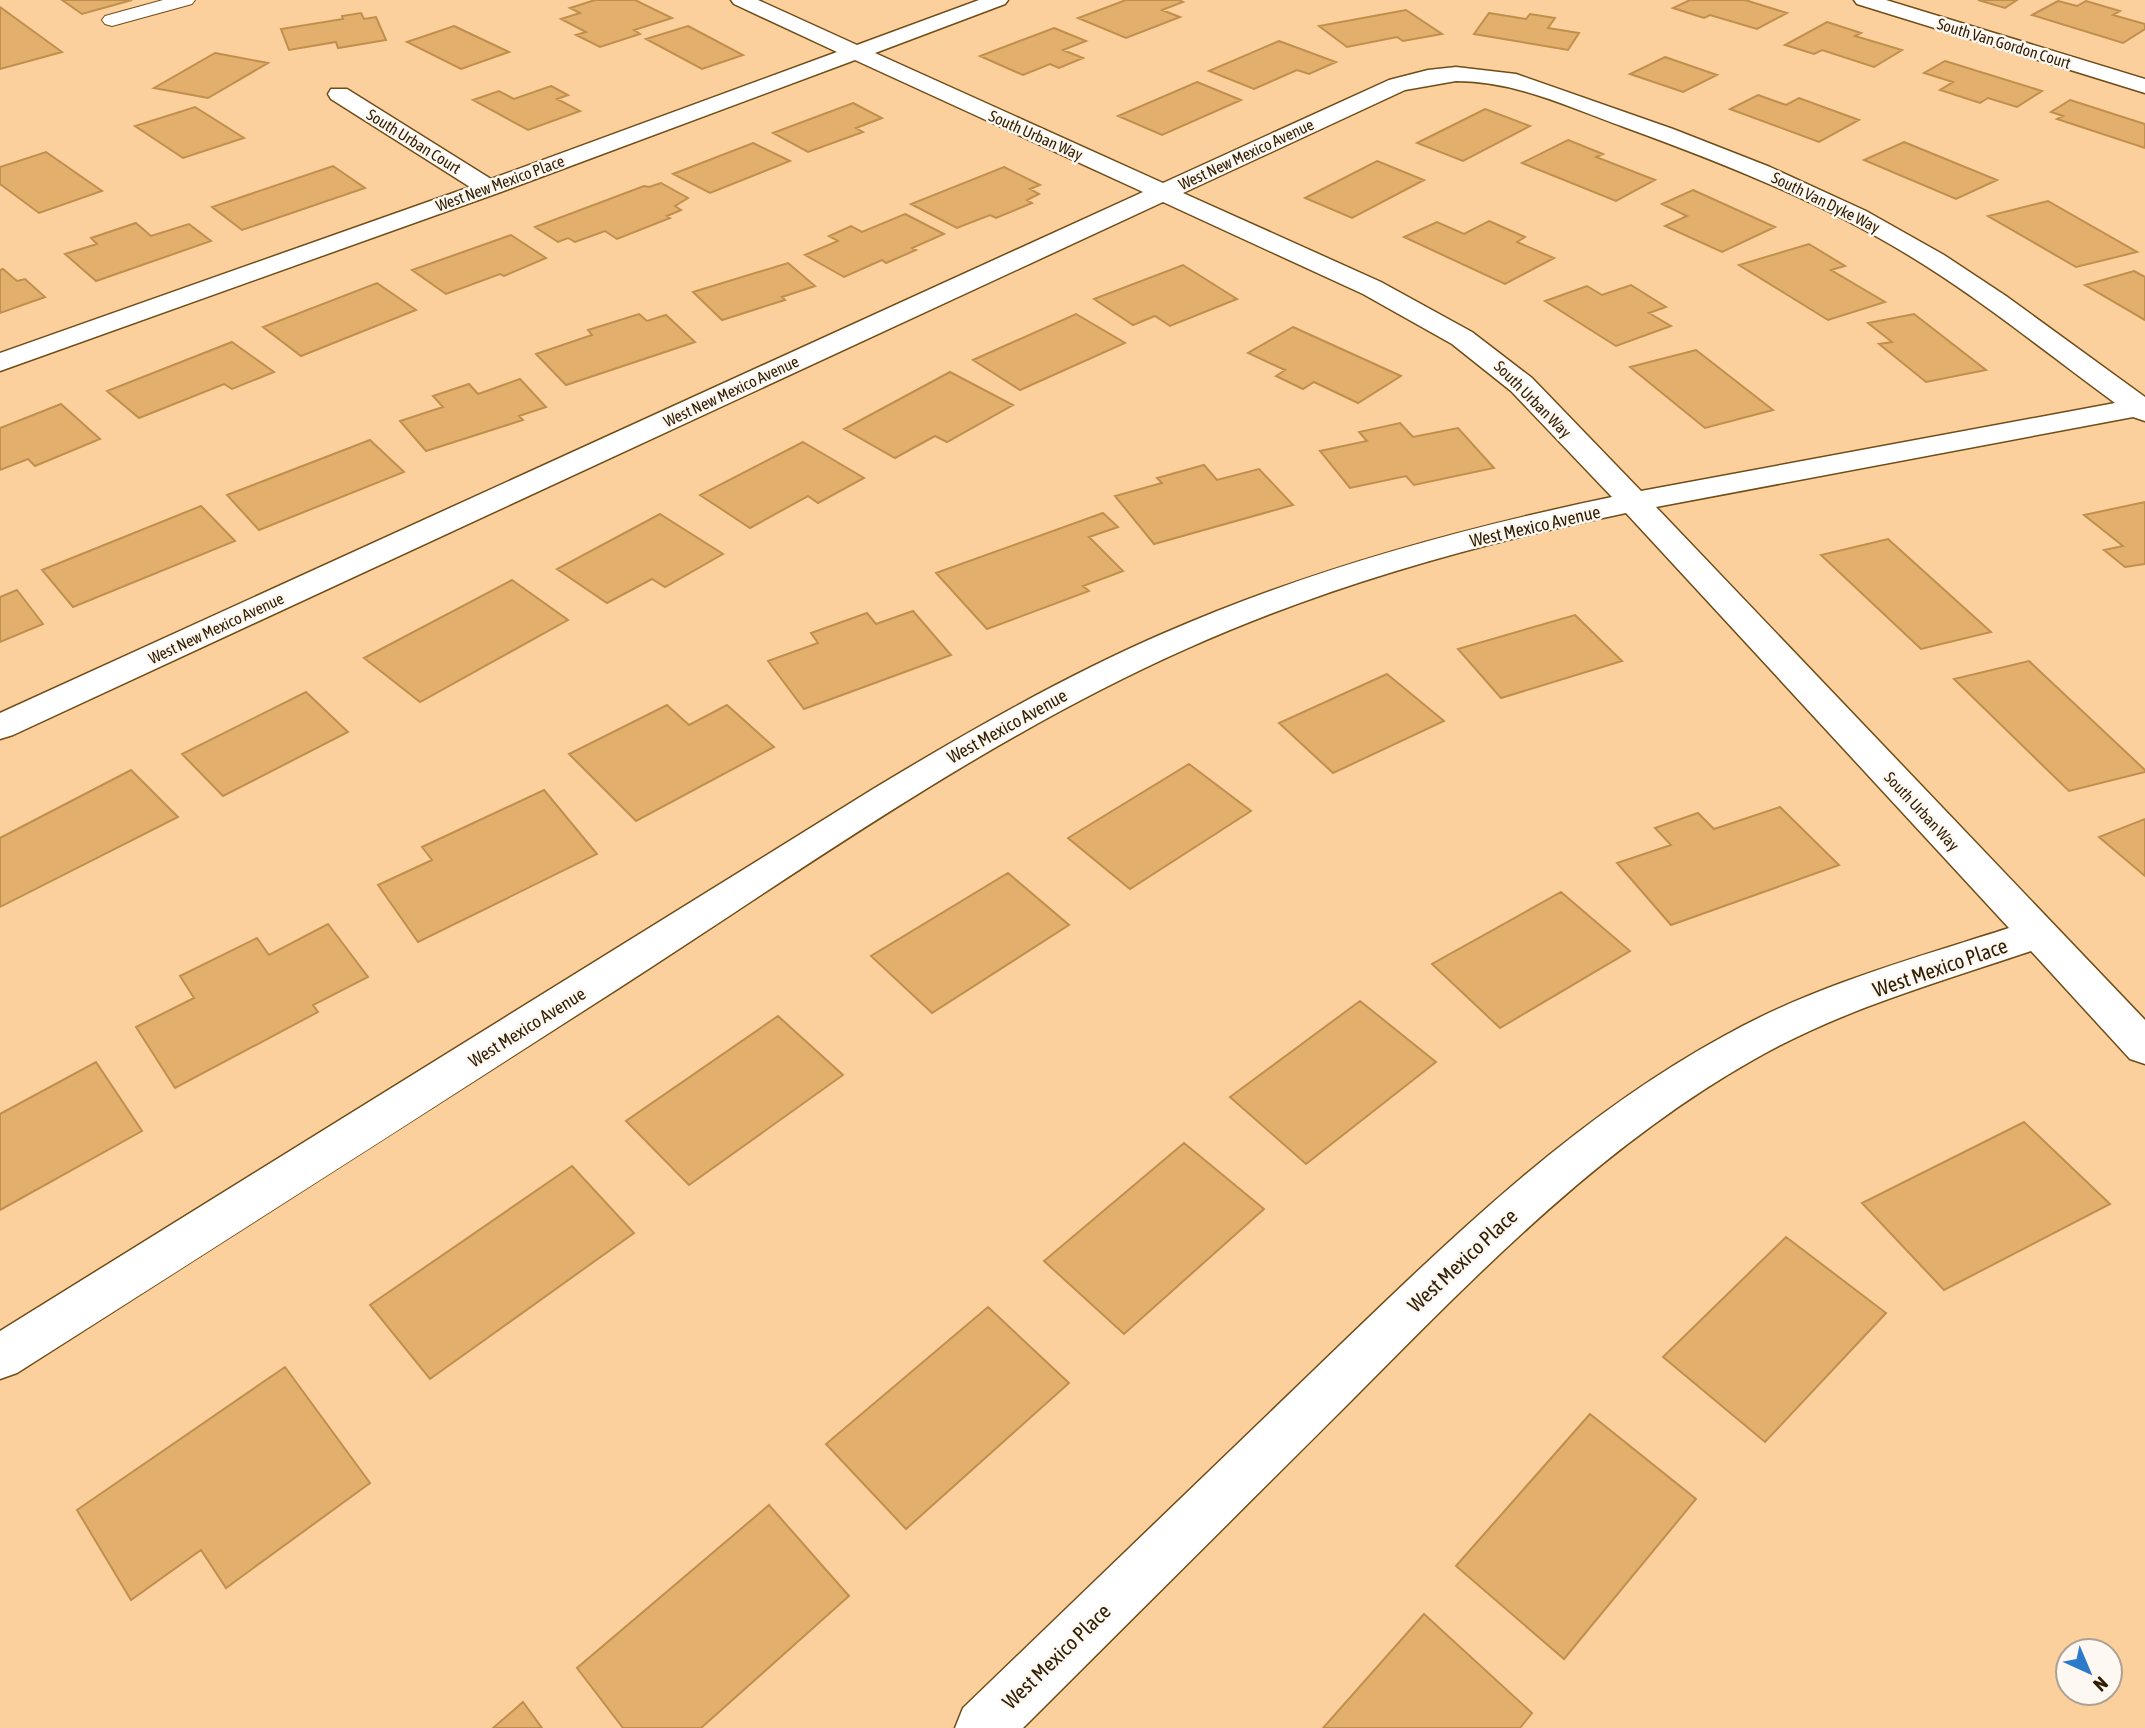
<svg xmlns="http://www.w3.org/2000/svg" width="2145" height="1728" viewBox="0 0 2145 1728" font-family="'Asap Condensed',sans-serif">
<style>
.building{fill:#e2af6c;stroke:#c18f4d;stroke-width:2}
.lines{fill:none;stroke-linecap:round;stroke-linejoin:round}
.service-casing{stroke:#704c17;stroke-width:2}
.minor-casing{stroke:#704c17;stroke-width:3}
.service{fill:#fff;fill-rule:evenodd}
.minor{fill:#fff;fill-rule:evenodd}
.labels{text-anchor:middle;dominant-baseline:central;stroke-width:5;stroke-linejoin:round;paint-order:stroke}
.far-street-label{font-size:16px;fill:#311e02;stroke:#fef8f2}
.street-label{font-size:18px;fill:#311e02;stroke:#fef8f2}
.near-street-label{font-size:21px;fill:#311e02;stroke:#fef8f2}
</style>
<rect width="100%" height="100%" fill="#fbd09c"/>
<path class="building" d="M62 0H132L82 14Z
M595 0H635L672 18 634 30 640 34 600 47 576 35 586 32 561 19 580 13 570 8Z
M1126 0H1179L1183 2 1162 10 1180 17 1126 38 1078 18Z
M1690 0H1745L1787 13 1757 29 1710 15 1704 18 1673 8Z
M1978 0H2017L2005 8Z
M2058 1 2077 6 2086 1 2120 11 2113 15 2145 24V29L2123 43 2032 15Z
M0 7 62 52 0 69Z
M1406 10 1442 34 1403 41 1397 37 1347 47 1319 26Z
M361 13 364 19 376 17 386 40 338 48 336 42 289 50 281 29 343 19 342 16Z
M1489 13 1526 19 1530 14 1555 18 1548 28 1579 33 1568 50 1474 34Z
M1827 22 1861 33 1855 36 1902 50 1874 67 1822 50 1814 54 1785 45Z
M454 26 509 52 461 69 407 42Z
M688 26 743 55 702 69 646 39Z
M1054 28 1086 41 1063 50 1083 58 1059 68 1050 64 1023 75 980 56Z
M1279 41 1336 62 1309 74 1297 70 1254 89 1209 71Z
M215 53 268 63 208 98 154 88Z
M1665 57 1717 75 1683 92 1630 74Z
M1945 61 2042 91 2017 107 1988 98 1980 103 1940 90 1953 82 1924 73Z
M1197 82 1241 100 1162 135 1118 116Z
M551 86 568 95 557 99 580 111 528 130 473 100 499 91 514 99Z
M1758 95 1786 105 1799 98 1859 120 1819 142 1730 109Z
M2070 100 2145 124V148L2057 119 2063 116 2051 112Z
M853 103 882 118 856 128 863 132 808 152 773 133Z
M195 107 244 138 183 158 135 126Z
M1485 109 1530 126 1463 161 1417 143Z
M1568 140 1603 154 1596 157 1655 180 1616 201 1522 163Z
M1904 142 1997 180 1956 199 1864 160Z
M753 143 790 161 710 193 673 174Z
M46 152 102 191 39 213 0 184V167Z
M1377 161 1424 180 1352 218 1305 198Z
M333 166 365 188 242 230 212 207Z
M1004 167 1040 185 1030 189 1039 194 1027 200 1032 203 996 218 990 215 957 228 911 204Z
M661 183 688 198 675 206 681 210 667 216 670 218 617 239 605 231 575 242 568 238 558 242 535 227 644 186 649 187Z
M1693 190 1775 227 1722 252 1665 226 1687 216 1662 204Z
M2048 201 2137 252 2076 267 1988 216Z
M905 214 944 234 912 248 916 250 886 263 882 260 844 277 805 255 838 241 829 236 851 226 862 232Z
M1489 221 1525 237 1517 242 1554 258 1505 284 1404 237 1437 222 1464 234Z
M136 223 151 236 189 224 211 241 96 281 65 254 97 244 91 238Z
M511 235 546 258 504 276 500 274 446 294 412 270Z
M1809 244 1845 266 1831 270 1885 302 1828 320 1739 265Z
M788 263 815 286 782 297 785 300 722 320 693 292Z
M1183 265 1237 299 1170 326 1155 316 1133 325 1094 299Z
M3 269 17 281 25 279 45 297 0 313V270Z
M2134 271 2145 277V320L2085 285Z
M377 283 416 310 301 356 263 327Z
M1631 285 1666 307 1649 313 1671 326 1616 346 1545 301 1587 286 1602 295Z
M639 314 647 321 666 315 695 342 566 385 536 354 592 335 588 330Z
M1076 314 1125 343 1020 390 973 360Z
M1914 314 1986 370 1926 382 1879 344 1892 342 1868 323Z
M1293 327 1401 376 1358 403 1314 382 1303 389 1276 376 1285 370 1248 353Z
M232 342 274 372 232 389 224 384 139 418 107 391Z
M1696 350 1773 410 1705 428 1630 367Z
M950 372 1013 405 947 442 935 436 895 458 844 429Z
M520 379 546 407 519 416 523 420 426 451 400 421 443 407 433 396 469 384 478 394Z
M61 404 100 439 35 466 28 459 0 470V428Z
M1400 423 1413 437 1458 428 1494 468 1414 485 1406 476 1350 488 1320 451 1367 441 1359 432Z
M370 440 404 472 259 530 227 495Z
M803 442 864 478 818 503 808 496 750 528 700 495Z
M1204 465 1217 480 1259 469 1293 505 1154 544 1115 496 1162 483 1157 478Z
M2145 502V564L2125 567 2104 550 2123 546 2084 515Z
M201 506 235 541 73 607 42 570Z
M1103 513 1118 527 1089 537 1123 571 1083 586 1089 591 987 629 936 573Z
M660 514 723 554 665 587 652 579 607 603 557 569Z
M1888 539 1991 632 1921 649 1821 555Z
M512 580 568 620 420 702 364 658Z
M17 590 43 624 0 642V597Z
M913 611 951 655 804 709 768 661 818 643 811 633 867 613 876 624Z
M1575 615 1622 661 1501 698 1458 649Z
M2029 661 2145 770V772L2069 791 1954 679Z
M1387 674 1444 721 1333 773 1279 723Z
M306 692 348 732 223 796 182 754Z
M667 705 689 725 727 705 774 747 636 821 569 754Z
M1189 764 1251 811 1130 889 1068 838Z
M131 770 178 817 0 907V838Z
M544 790 597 854 418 942 378 885 432 860 422 847Z
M1780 807 1839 865 1671 925 1617 863 1671 845 1655 828 1698 813 1714 829Z
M2145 819V876L2099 837Z
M1008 873 1069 925 932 1013 871 956Z
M1561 892 1630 951 1500 1028 1432 964Z
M328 924 368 977 313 1005 318 1012 175 1088 136 1027 194 998 180 976 257 938 269 955Z
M1360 1001 1436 1062 1306 1164 1230 1097Z
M778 1016 843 1075 689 1185 626 1121Z
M96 1062 142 1131 0 1210V1114Z
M2024 1122 2110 1204 1944 1290 1862 1203Z
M1184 1143 1264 1209 1124 1334 1044 1261Z
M572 1166 634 1233 430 1379 370 1305Z
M1786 1237 1886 1313 1765 1442 1663 1357Z
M988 1307 1069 1383 906 1529 826 1444Z
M285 1367 370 1483 226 1588 201 1550 131 1600 77 1510Z
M1590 1414 1696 1499 1564 1659 1456 1566Z
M769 1505 849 1596 701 1728H623L577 1668Z
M1424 1614 1532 1713 1520 1728H1323Z
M523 1702 542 1728H493Z"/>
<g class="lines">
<g class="service-casing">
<path id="service" d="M163 0H195L192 4 112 26 105 24 102 20 105 16Z"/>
</g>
<g class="minor-casing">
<path id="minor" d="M731 0H758L857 45 979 0H1008L1005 4 875 53 1163 183 1389 80 1428 70 1456 67 1516 74 1673 129 1770 167 1866 211 1944 255 2006 296 2145 397V421L2133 417 1656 507 2145 1020V1064L2130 1059 2031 951C1936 983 1840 1010 1753 1060 1601 1146 1476 1275 1354 1398 1244 1508 1133 1618 1023 1728H955L963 1708C1079 1596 1196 1484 1313 1371 1440 1249 1568 1121 1724 1036 1813 986 1912 959 2009 928L1626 513C1476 544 1326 586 1186 649 984 739 802 870 616 990 417 1118 218 1246 17 1373L0 1379V1331L873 789C966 733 1061 678 1162 634 1305 571 1459 529 1612 497L1511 391 1452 344 1363 294 1163 202 13 735 0 739V713L1143 192 855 60 498 193 0 371V353L470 187 331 99 328 94 331 89H347L491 179 837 52 734 4ZM1456 81C1515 81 1569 107 1624 127 1728 165 1832 206 1926 266 1992 308 2052 357 2115 403L1641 491 1532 378 1472 332 1381 282 1183 193 1405 90Z
M1854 0H1886L2145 79V93L1857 4Z"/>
</g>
<use href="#service" class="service"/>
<use href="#minor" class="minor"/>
</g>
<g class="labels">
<g class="far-street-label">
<text transform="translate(2004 43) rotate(17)">South Van Gordon Court</text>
<text transform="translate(1036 135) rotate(24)">South Urban Way</text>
<text transform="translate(414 141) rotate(32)">South Urban Court</text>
<text transform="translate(1246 154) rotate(-25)">West New Mexico Avenue</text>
<text transform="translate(500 183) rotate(-20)">West New Mexico Place</text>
<text transform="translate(1826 202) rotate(26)">South Van Dyke Way</text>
<text transform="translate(731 391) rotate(-25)">West New Mexico Avenue</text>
<text transform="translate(1533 399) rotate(45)">South Urban Way</text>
<text transform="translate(216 628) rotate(-25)">West New Mexico Avenue</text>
<text transform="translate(1922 811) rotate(47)">South Urban Way</text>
</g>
<g class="street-label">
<text transform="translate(1535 526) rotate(-13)">West Mexico Avenue</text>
<text transform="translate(1007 726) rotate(-29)">West Mexico Avenue</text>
<text transform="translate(527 1027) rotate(-32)">West Mexico Avenue</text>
</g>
<g class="near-street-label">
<text transform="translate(1940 967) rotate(-19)">West Mexico Place</text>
<text transform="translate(1462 1260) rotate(-43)">West Mexico Place</text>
<text transform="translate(1056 1656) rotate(-44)">West Mexico Place</text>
</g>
</g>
<g transform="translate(2089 1672) rotate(136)"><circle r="33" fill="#fef8f2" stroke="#aca192" stroke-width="2"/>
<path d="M0-5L12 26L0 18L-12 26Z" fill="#2c7ac9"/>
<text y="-10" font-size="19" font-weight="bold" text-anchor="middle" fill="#311e02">N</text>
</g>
</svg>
